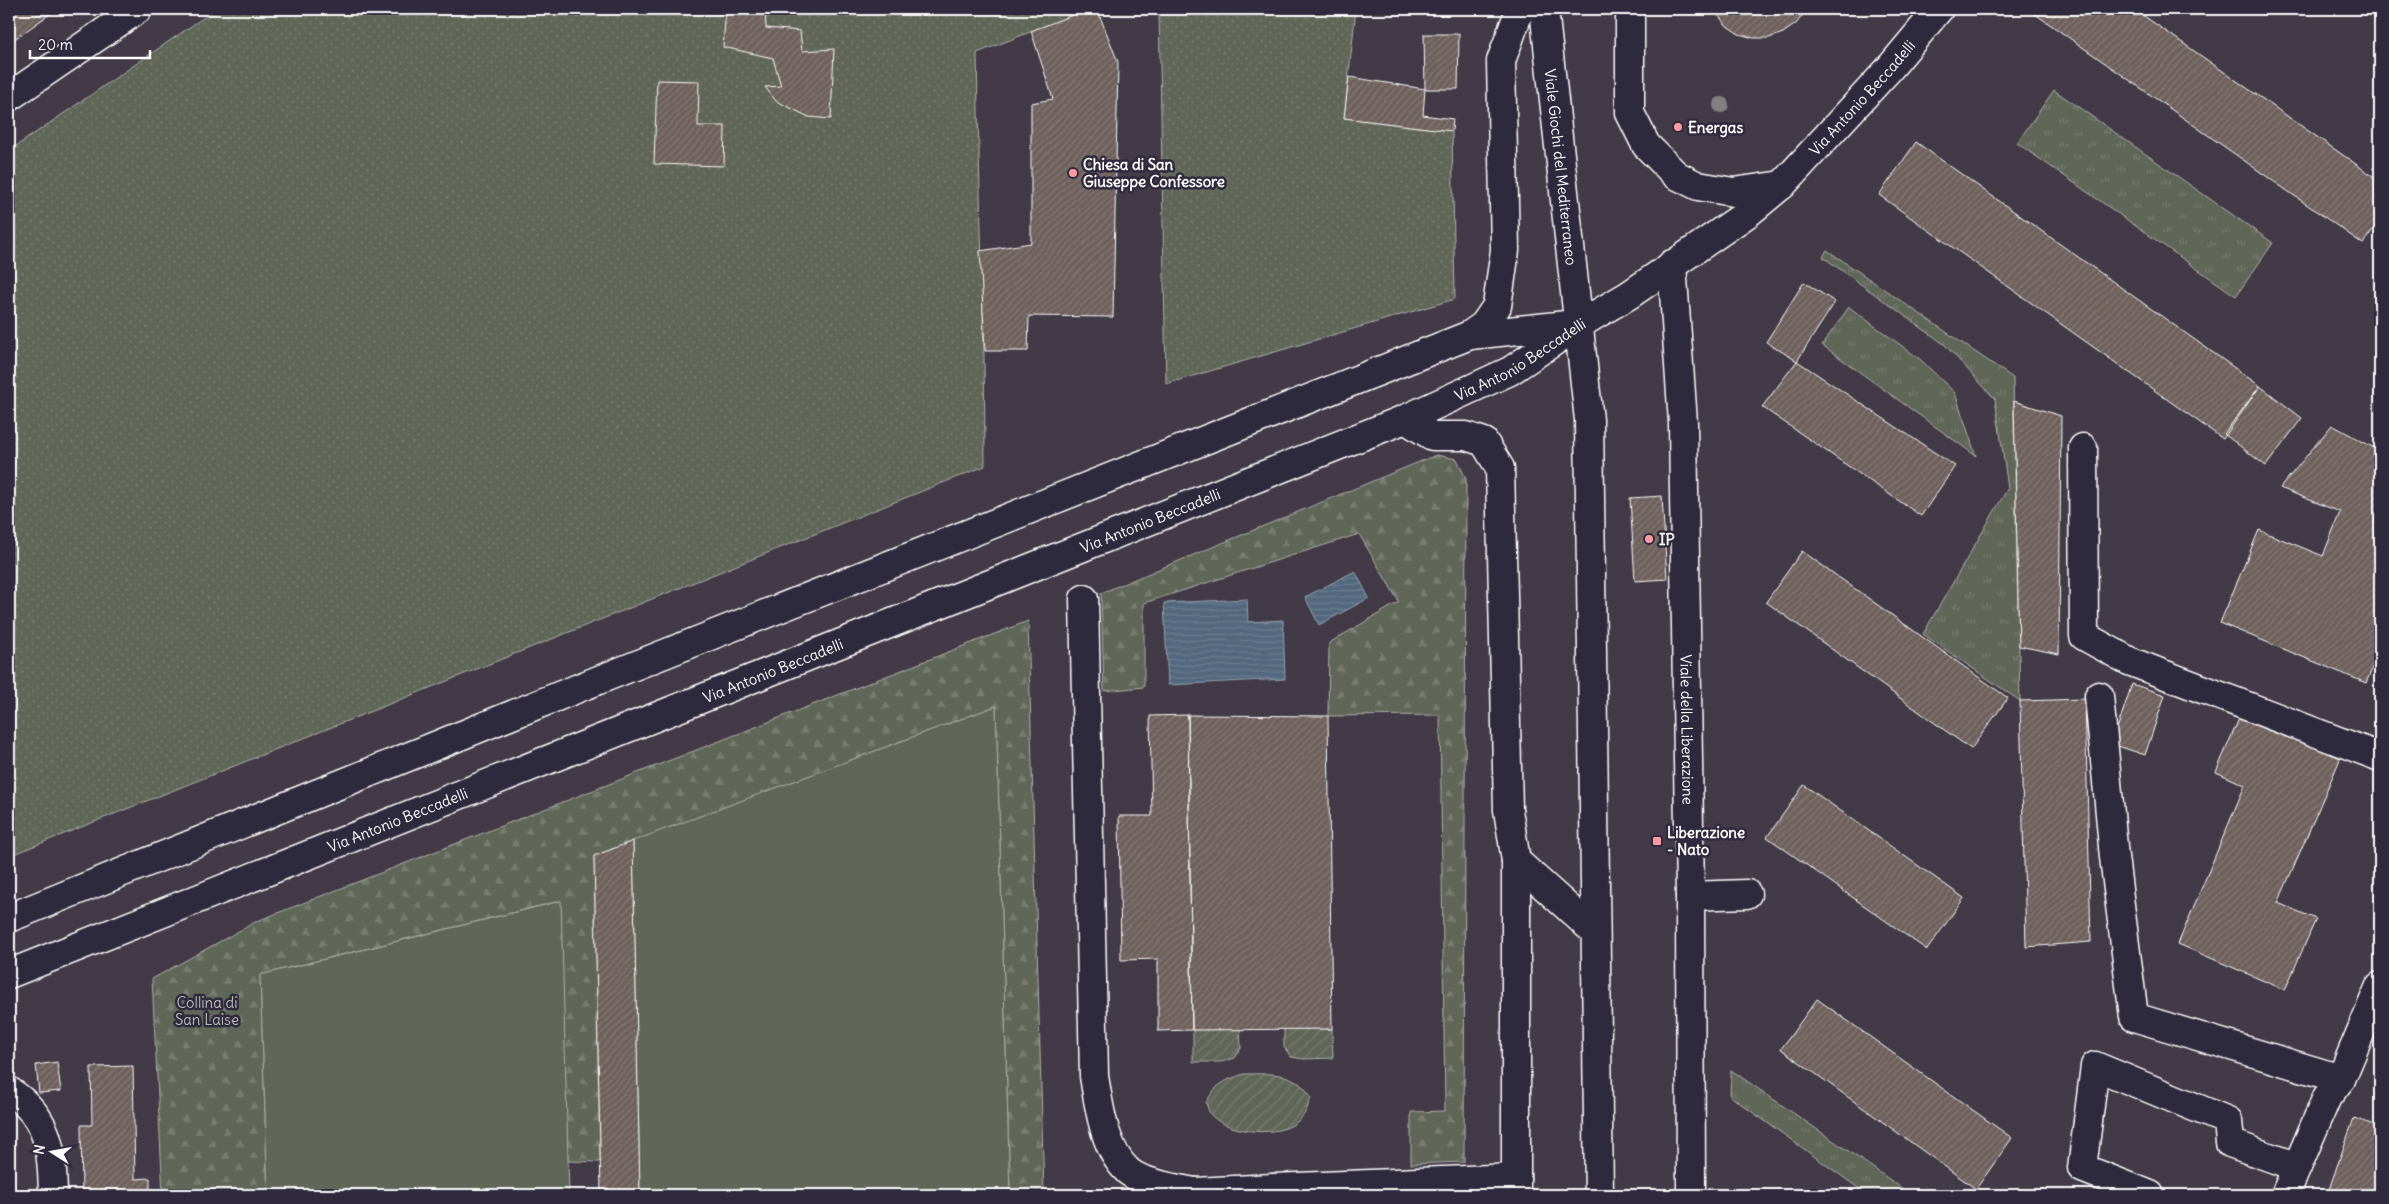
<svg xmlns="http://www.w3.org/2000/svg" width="2389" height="1204" viewBox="0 0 2389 1204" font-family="Delius,sans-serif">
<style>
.grass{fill:url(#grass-dots);stroke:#b0b2ac}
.forest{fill:url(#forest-firs);stroke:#b0b2ac}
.park{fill:url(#park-tufts);stroke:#b0b2ac}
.garden{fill:url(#garden-furrows);stroke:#b0b2ac}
.pitch{fill:#616658;stroke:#b0b2ac}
.water{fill:url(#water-rules);stroke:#97a4b2}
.building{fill:url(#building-hatch);stroke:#fff}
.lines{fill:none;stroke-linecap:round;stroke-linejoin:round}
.minor-casing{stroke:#fff;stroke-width:31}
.major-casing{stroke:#fff;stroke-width:31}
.minor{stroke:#2f2a3d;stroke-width:28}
.major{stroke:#2f2a3d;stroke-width:28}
.tree{fill:#838082}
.poi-dot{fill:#ff9aa2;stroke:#2f2a3d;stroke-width:2}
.labels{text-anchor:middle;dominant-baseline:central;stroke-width:5;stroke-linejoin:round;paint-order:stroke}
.street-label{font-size:15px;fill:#fff;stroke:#2f2a3d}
.poi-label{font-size:15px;font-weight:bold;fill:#fff;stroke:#2f2a3d;text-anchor:start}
.park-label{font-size:15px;fill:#b8bab4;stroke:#2f2a3d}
</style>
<defs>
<pattern id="grass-dots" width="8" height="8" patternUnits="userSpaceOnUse" patternTransform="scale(1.25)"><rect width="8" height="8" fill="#616658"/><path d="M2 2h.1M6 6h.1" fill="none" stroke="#797d71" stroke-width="1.8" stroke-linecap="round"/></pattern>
<pattern id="forest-firs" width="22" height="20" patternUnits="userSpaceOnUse" patternTransform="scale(1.25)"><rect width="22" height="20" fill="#616658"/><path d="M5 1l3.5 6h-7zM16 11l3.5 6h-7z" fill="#797d71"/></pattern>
<pattern id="park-tufts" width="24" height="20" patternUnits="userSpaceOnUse" patternTransform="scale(1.25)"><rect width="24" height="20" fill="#616658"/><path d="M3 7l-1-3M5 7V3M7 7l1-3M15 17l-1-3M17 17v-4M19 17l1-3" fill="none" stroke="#797d71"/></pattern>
<pattern id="garden-furrows" width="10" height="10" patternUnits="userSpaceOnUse" patternTransform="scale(1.25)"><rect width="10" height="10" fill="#616658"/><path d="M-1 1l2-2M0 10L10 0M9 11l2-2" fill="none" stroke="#797d71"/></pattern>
<pattern id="water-rules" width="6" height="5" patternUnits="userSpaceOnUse" patternTransform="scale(1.25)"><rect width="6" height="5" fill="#52687e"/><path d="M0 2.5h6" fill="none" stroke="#6c7f91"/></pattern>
<pattern id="building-hatch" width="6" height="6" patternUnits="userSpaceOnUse" patternTransform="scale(1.25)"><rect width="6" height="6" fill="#6e615c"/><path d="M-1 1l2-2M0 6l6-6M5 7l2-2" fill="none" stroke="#847974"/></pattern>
</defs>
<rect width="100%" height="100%" fill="#423a46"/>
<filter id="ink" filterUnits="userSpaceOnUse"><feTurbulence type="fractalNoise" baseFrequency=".02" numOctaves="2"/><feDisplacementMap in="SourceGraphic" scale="10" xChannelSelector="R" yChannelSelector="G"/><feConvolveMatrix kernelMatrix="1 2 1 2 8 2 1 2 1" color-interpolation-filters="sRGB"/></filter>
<g filter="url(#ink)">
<path class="grass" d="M216 9H1088L977 53C979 191 985 328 985 466L9 856V151Z
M1159 9H1356L1344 118 1452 131 1455 299 1166 384Z"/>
<path class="forest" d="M1436 455 1457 459 1466 479 1464 1162 1411 1164V1112L1445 1111 1440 715 1328 716 1329 643 1399 602 1359 534 1144 603V687L1104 691 1101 593Z
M1028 621 1044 1195H1010L996 706 594 856 600 1162 568 1161 560 901 260 975 268 1195H163L152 979 257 921Z"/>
<path class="park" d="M2054 90 2273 243 2236 296 2017 143Z
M1827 250 2013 378 2020 701 1923 634 2008 488 1995 399 1944 344 1823 257Z
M1849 307 1921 360 1955 393 1976 456 1822 345Z
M1731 1070 1912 1195H1868L1730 1096Z"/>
<path class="garden" d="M1240 1029 1241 1048 1235 1058 1221 1062H1193V1030Z
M1284 1029H1332L1333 1058 1304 1059 1291 1057 1284 1047Z
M1244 1074C1273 1074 1294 1070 1311 1097 1308 1106 1306 1115 1298 1121 1280 1138 1230 1133 1213 1117 1209 1114 1208 1108 1206 1103 1216 1084 1223 1081 1244 1074Z"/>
<path class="pitch" d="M996 706 1010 1195H640L633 841Z
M561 901 569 1195H268L260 975Z"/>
<path class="water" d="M1355 571 1369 598 1319 625 1305 597Z
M1247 599 1248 622 1283 620 1285 679 1168 685 1164 603Z"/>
<path class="building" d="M9 9H57L9 43Z
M726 9H765L766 28 800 31 802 51 834 49 831 119 809 117 776 101 765 87 781 86 773 58 723 47Z
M1088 9H1097L1118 62 1113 317 1029 316 1028 351H985L980 251 1031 243V103L1053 99 1031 31Z
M1717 9H1807L1796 24 1783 33 1769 38H1754L1739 34 1727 26 1717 14Z
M2028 9H2134L2380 181V219L2363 244Z
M1424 34H1459L1458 89H1425Z
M1349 77 1425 89 1423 115 1453 119 1452 131 1344 118Z
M657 80 699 81 698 126H725L724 166 654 164Z
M1916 142 2260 386 2223 439 1879 195Z
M1804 282 1835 302 1797 361 1766 342Z
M1797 361 1955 466 1921 516 1762 407Z
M2260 386 2302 418 2266 466 2224 434Z
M2014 401 2061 416 2059 654 2019 646Z
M2332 425 2380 451V650L2366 683 2220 623 2259 530 2323 556 2340 512 2280 488Z
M1662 496 1667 579 1635 581 1630 498Z
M1802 551 2008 698 1971 749 1766 602Z
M2132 684 2165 695 2145 755 2112 744Z
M2085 699 2091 942 2026 947 2020 701Z
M2244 707 2344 750 2278 903 2316 919 2285 990 2178 944 2245 785 2216 772Z
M1188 715 1328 716 1332 1029 1192 1030Z
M1188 715 1192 1030 1158 1031V959L1121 960 1119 816H1152L1150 716Z
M1804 785 1964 898 1927 950 1767 837Z
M633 841 640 1195H601L594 856Z
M1817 999 2012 1138 1976 1189 1781 1049Z
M57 1062 61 1091 39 1093 36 1065Z
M133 1066 135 1179 150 1178V1195H82L81 1125H92L91 1067Z
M2354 1118 2380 1127V1177L2377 1176 2372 1195H2334L2328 1192Z"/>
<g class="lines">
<g class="minor-casing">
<g id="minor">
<path d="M9 97 138 9"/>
<path id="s1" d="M1672 264 1683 423 1690 896 1691 1195"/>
<path d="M1405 419 1432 436H1466L1484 442 1500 468 1508 810 1516 861 1594 931"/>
<path d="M2083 448 2084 636 2129 661 2380 757"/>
<path d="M1084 599 1094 1076C1099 1106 1104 1150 1129 1172 1143 1183 1177 1189 1195 1192"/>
<path d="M2099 696 2114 857 2134 1017 2341 1079"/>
<path d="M1690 896 1747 894"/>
<path d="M9 1091C50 1117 52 1151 53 1195"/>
<path d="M1195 1195V1192L1273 1188"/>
<path d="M1273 1195V1188L1516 1178"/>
<path d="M1516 1195V861"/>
<path d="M2150 1195 2082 1168 2095 1066 2228 1121 2230 1143 2297 1167"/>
<path d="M2285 1195 2327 1097 2341 1079 2380 986"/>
</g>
</g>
<g class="major-casing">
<g id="major">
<path id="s2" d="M1544 9 1589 420 1599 1195"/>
<path d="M1630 9V113L1646 145 1676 175 1698 186 1733 192 1782 185"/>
<path d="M1470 335 1484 325 1497 306 1505 250 1501 61 1520 9"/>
<path d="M9 918 586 685 1470 335 1576 324"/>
<path id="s3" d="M9 974 1405 419 1510 371 1580 324 1629 295 1748 213 1783 184 1889 69 1939 9"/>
</g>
</g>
<use href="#minor" class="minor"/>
<use href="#major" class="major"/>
</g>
<circle class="tree" cx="1721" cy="105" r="8"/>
</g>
<g class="poi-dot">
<circle cx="1678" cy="127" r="5"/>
<circle cx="1073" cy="173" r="5"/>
<circle cx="1649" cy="539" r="5"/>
<rect x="1652" y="836" width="10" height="10" rx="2.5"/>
</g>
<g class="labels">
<g class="street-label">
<text stroke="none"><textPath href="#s3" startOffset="2066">Via Antonio Beccadelli</textPath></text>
<text stroke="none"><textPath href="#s2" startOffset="159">Viale Giochi del Mediterraneo</textPath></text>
<text stroke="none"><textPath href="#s3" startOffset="1632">Via Antonio Beccadelli</textPath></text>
<text stroke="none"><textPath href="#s3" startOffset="1228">Via Antonio Beccadelli</textPath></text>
<text stroke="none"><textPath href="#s3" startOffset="822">Via Antonio Beccadelli</textPath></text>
<text stroke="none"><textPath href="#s1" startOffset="466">Viale della Liberazione</textPath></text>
<text stroke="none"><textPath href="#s3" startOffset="418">Via Antonio Beccadelli</textPath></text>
</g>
<g class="poi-label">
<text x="1688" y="127">Energas</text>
<text x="1083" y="164">Chiesa di San<tspan x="1083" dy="17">Giuseppe Confessore</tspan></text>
<text x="1659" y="539">IP</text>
<text x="1667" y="832">Liberazione<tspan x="1667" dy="17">- Nato</tspan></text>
</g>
<g class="park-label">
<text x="207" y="1002">Collina di<tspan x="207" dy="17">San Laise</tspan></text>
</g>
</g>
<rect width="2389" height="1204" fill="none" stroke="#2f2a3d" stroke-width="30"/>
<rect x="15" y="15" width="2359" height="1174" fill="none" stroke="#fff" stroke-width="2" filter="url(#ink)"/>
<g transform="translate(52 1152) rotate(281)" stroke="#2f2a3d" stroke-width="4" paint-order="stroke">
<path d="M0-4L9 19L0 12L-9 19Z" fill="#ffffff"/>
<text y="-8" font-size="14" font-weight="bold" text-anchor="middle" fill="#ffffff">N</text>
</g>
<path d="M30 50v8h120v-8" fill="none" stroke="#ffffff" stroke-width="2.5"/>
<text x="38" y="50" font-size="15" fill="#ffffff" stroke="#2f2a3d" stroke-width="4" paint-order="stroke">20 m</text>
</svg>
